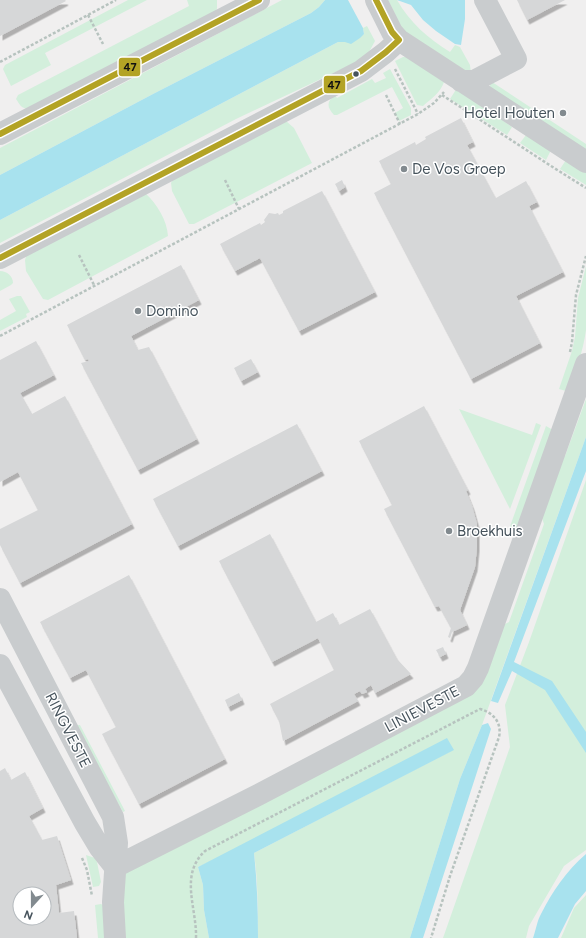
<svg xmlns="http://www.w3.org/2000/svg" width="586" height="938" viewBox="0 0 586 938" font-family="Figtree,sans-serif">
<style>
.green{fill:#d3efdc}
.water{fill:#a8e2ee}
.building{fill:#d6d7d8;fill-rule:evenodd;filter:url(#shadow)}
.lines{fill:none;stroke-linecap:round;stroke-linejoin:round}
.path{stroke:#b7c3bf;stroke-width:2.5;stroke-dasharray:3 2;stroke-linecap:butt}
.minor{stroke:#c9ccce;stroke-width:22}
.bus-1-casing{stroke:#fff;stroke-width:9}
.bus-1{stroke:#b3a325;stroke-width:6}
.bus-dot{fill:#46535c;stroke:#fff;stroke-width:1.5}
.poi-dot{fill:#828a8f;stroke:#fff;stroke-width:1.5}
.labels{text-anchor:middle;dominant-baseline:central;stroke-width:3;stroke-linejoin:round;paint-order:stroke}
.poi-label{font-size:15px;fill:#46535c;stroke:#fff;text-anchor:start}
.street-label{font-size:15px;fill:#46535c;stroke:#fff}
.line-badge{stroke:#fff;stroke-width:1.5}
.pale-badge-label{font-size:11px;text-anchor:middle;font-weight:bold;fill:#111}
</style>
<defs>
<filter id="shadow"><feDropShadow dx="2.5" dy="4.5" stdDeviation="0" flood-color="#0004"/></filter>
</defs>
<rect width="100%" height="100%" fill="#f0efef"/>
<path class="green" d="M128 0H147L45 53 51 65 11 86 3 69 5 65Z
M187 0H217V8L216 12 28 109C21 108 20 105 16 99L18 95 189 6Z
M282 0H325L319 7 311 13 153 94 0 175V148Z
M388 0H397C410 23 428 38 450 52L455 45 460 47 470 65 471 73H466L403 35 394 12Z
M367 26 375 41 369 52 357 62 236 119 0 243V220L338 42H345L364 34 363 28Z
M403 57H407L444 82C441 92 431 99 423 106L417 105 395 61Z
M390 69 411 108V115L399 121 395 113 403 108 392 87 337 115H334C327 107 326 102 335 95L337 98 372 79 375 83 386 78 383 73Z
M492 82 586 144V152L490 87V84Z
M457 88 512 127 507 135 450 99Z
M286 121 294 128 312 163 194 224H189L172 191 171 183 176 173Z
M526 135 551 150 546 160 520 143Z
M566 160 586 171V185L560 169Z
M145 193C157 204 167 220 168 236L48 300 43 299 26 271 25 260 29 248Z
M586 266V330C583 352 576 371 566 391L559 389 572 351 575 337 578 298Z
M0 271C7 271 13 276 13 283L11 285 0 291Z
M17 296H21L30 312 26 314 27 317 0 331V320L16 311 9 299Z
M586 399V437L482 725 460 779 410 938H258C258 909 258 881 254 853L453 750 198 867 203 885 204 910 209 938H125L120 885 124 875 128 871 476 687 501 626 509 622 544 524 541 515 562 455 565 456Z
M459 409 532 435 536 423 541 425 510 509Z
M546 426 553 430 518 531 514 533 508 532Z
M586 480V850L564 866 529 926 526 938H443L510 747 505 705 529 642Z
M78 725H80L125 811 123 812 76 728Z
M86 855 95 858 97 862 101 882 99 886 93 887Z
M586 895V938H561L574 908Z
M101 904 104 906 107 938H98L95 905Z"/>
<path class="water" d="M325 0H348L363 28 364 34 360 38 351 44 345 42H338L0 220V175L153 94 311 13 319 7Z
M397 0H465V19L461 45 455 44 436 31 423 20 411 5Z
M586 437V471L514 662 552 681 586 732V753L545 690 512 671 498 703 491 701Z
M488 723 491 729 423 938H410L460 779 482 725Z
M447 738 454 750 254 853C257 881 258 909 258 938H209L204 910 203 885 198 867Z
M586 854V891L575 904 558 938H533C536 930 537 921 541 914 552 892 567 870 586 854Z"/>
<path class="building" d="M0 0H65L66 1 0 36Z
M517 0H565L527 20Z
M461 118 473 142 467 145 495 197 496 198 526 181 537 202 529 206 563 272 516 296 540 343 471 379 374 193 391 184 379 161 415 142 416 145 426 139 425 137Z
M342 180 345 187 339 191 335 184Z
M322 191 375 292 299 331 260 258 235 271 220 244 260 223 261 225 265 222 264 220 269 213 275 214 278 213 279 215 283 213V211Z
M181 265 199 300 131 336 138 350 149 347 197 439 138 470 81 363 89 361 88 359 85 360 67 325Z
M36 341 54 375 20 393 32 414 65 396 132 524 20 583 0 545V529L38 510 18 472 0 482V360Z
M251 359 258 372 241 381 234 368Z
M424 406 468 490 466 491 472 506 477 524V547L475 567 460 610 467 625 452 632 450 638 448 637 451 628 439 606 435 607 384 509 392 505 359 441Z
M297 424 322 471 178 546 153 499Z
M270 534 316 622 333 613 339 625 370 609 397 659 411 674 375 693 371 685 365 689 367 692 362 694 360 691 354 694 358 701 283 741 279 721 270 704 334 670 318 638 272 662 219 561Z
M129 575 225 759 139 804 102 734 116 727 86 670 70 678 40 622Z
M443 647 446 654 440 657 436 650Z
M239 693 242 700 228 707 225 700Z
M5 768 11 780 25 772 43 808 29 816 42 840 57 836 71 880 56 885 59 913 74 911 77 938H0V771ZM20 894H44V918H20Z"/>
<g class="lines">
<path class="path" d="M88 15 103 44
M0 62 116 0
M395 69 418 114
M386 95 400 124
M442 95 551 166 586 188
M225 180 239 209
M79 255 94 285
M0 336 418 114 434 103 444 92
M570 352 572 342 576 295 586 256
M82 858 87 870 92 896
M196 938C197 908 179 875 205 851L480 709C494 713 502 723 499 737L450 876 431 938"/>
<path class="minor" d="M399 40 586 162
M461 81H474L516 59 485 0
M0 134 259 0
M0 258 361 71 386 52 399 40 392 32 376 0
M0 599 113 817 117 843 113 902 115 938
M0 665 85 823 100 848 115 867
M115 867 258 795 466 686 473 678 478 668 586 364"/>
<g class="bus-1-casing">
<path id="bus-1" d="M0 134 259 0
M0 258 361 71 386 52 399 40 392 32 376 0"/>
</g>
<use href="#bus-1" class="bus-1"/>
</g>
<circle class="bus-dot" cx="356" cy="74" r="3.5"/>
<g class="poi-dot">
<circle cx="563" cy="113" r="4"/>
<circle cx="404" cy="169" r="4"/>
<circle cx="138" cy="311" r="4"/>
<circle cx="449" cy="531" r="4"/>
</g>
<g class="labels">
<g class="poi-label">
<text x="555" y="113" text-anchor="end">Hotel Houten</text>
<text x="412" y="169">De Vos Groep</text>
<text x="146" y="311">Domino</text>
<text x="457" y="531">Broekhuis</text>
</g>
<g class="street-label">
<text transform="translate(422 709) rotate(-28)">LINIEVESTE</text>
<text transform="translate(68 730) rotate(63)">RINGVESTE</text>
</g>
</g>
<g class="line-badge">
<rect x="118" y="57" width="23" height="20" rx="4" fill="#b3a325"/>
<rect x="323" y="75" width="23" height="19" rx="4" fill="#b3a325"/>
</g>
<g class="pale-badge-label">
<text x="130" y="71">47</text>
<text x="334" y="89">47</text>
</g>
<g transform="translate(32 906) rotate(201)"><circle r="19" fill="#ffffff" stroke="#b5babe"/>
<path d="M0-3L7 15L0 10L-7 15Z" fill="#828a8f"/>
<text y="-6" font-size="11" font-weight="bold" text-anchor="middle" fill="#46535c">N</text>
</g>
</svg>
